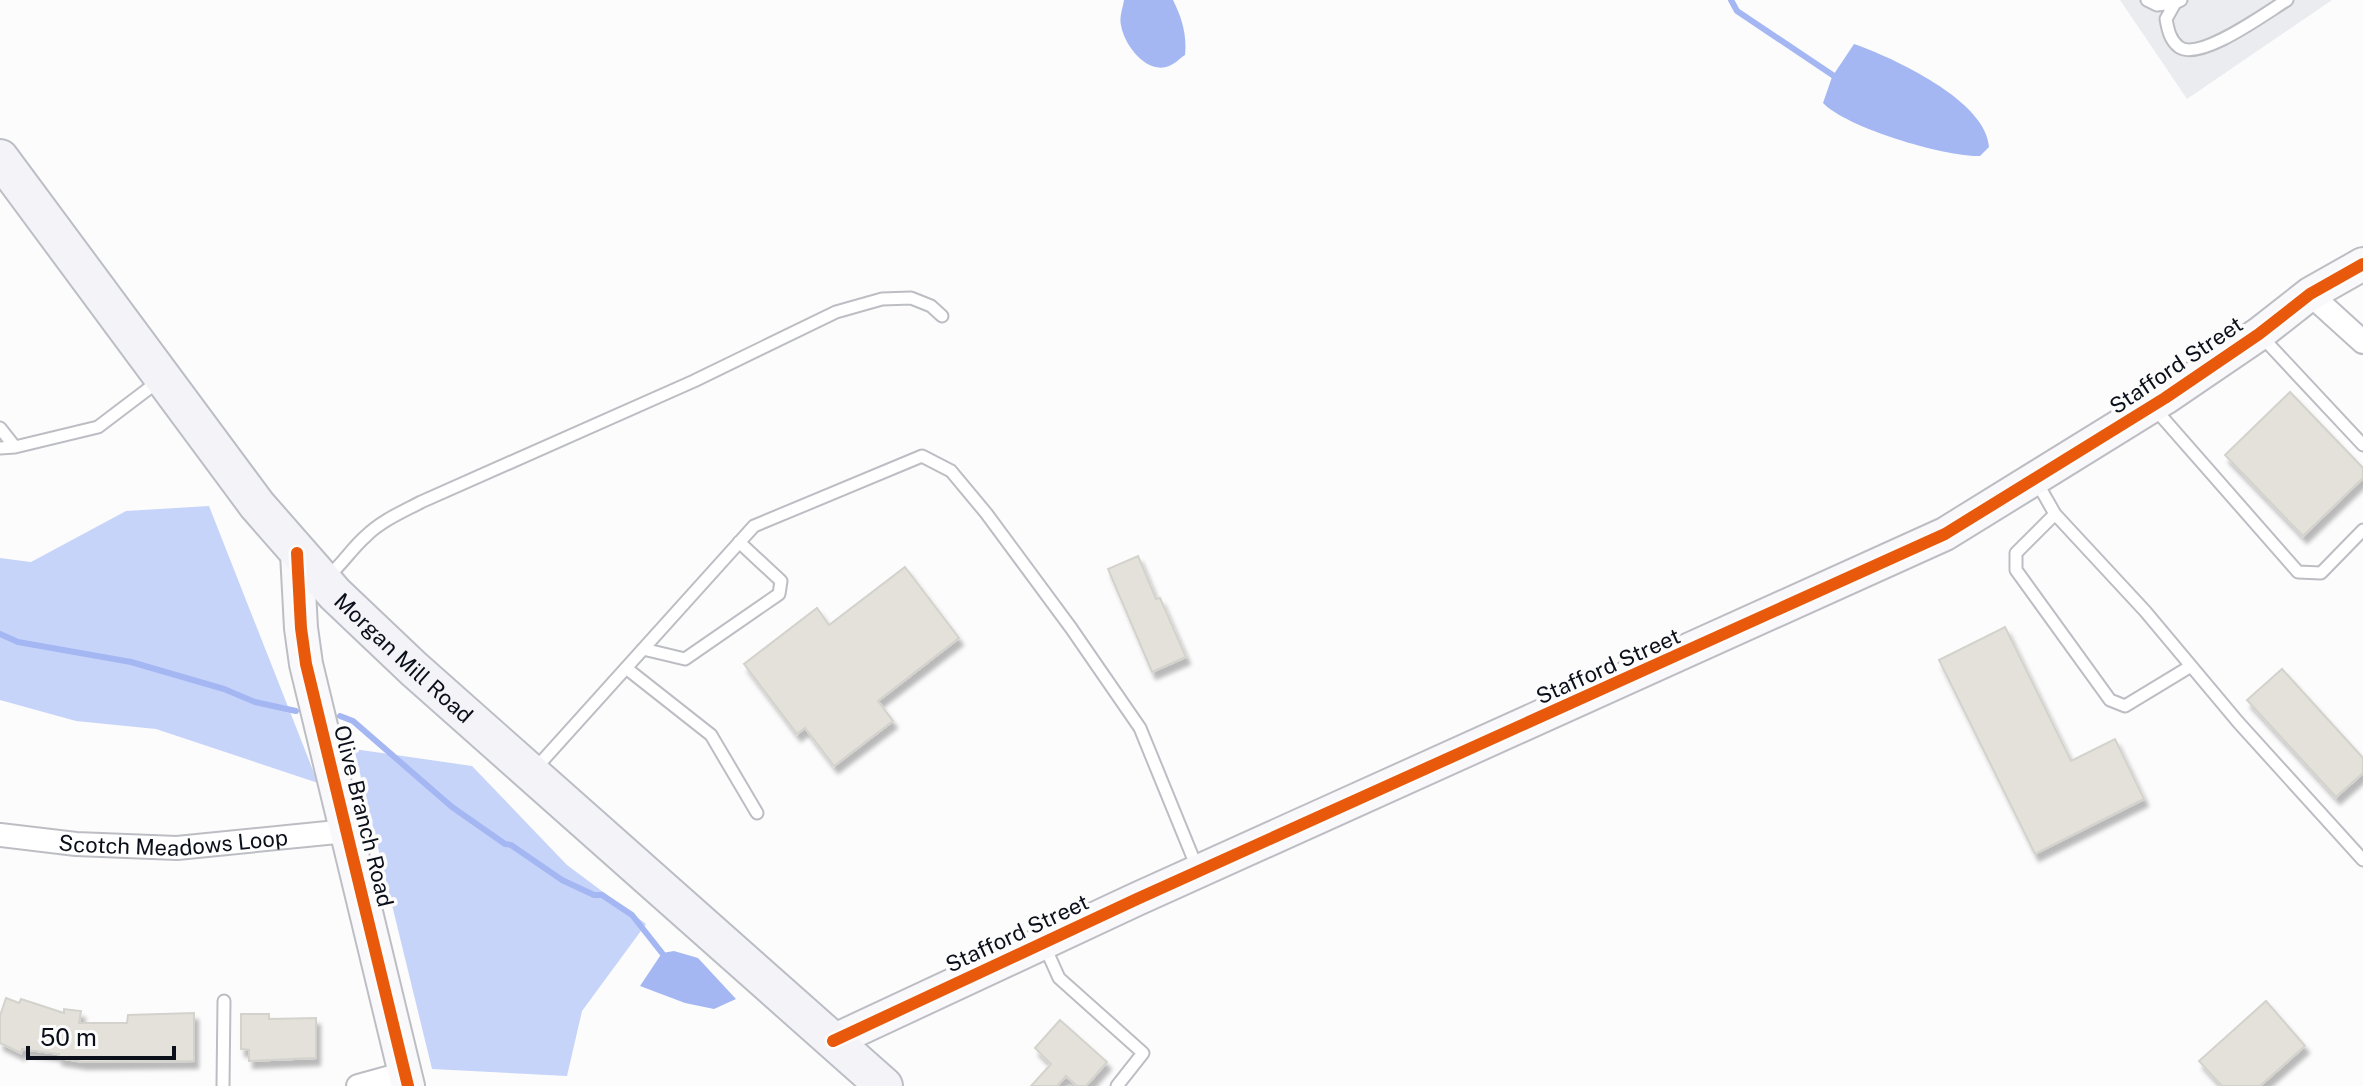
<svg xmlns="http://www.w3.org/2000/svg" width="2363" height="1086" viewBox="0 0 2363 1086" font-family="'Public Sans',sans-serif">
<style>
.built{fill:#eaecf0}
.forest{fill:#c7d4fa}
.water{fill:#a4b7f3}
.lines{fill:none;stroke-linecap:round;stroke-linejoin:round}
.stream{stroke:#a4b7f3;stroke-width:6}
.building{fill:#e3e1da;stroke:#d4d2cc;stroke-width:2;filter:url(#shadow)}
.lane-casing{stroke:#bdbec4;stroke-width:15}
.street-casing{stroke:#bdbec4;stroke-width:26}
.secondary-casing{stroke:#bdbec4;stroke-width:36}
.primary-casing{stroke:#bcbec6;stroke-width:40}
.lane{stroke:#fff;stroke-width:11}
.street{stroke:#fff;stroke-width:22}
.secondary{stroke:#f9f9fb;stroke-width:32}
.primary{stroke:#f4f4f8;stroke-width:36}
.cycleway-casing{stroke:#fcfcfc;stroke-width:17}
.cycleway{stroke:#e8590c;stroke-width:12}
.labels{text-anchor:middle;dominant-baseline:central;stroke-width:7;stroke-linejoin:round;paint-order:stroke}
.street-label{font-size:22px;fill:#0b0f1a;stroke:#fcfcfc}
</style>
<defs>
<filter id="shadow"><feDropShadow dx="4" dy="7" stdDeviation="2" flood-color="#0004"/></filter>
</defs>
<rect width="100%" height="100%" fill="#fcfcfc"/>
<path class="built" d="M2120 0H2332L2187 99Z"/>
<path class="forest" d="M209 506 318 783 156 729 76 721 0 700V558L31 562 126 511Z
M354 749 472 766 567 865 646 924 582 1011 567 1076 432 1069Z"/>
<path class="water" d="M1124 0H1173C1182 18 1187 35 1185 55 1180 58 1175 64 1169 66 1147 75 1124 45 1121 25 1119 18 1123 7 1124 0Z
M1854 44C1892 57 1987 101 1989 147L1980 156C1945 157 1847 128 1823 103L1832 77Z
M674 951 698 958 736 999 714 1009 685 1003 640 986 662 953Z"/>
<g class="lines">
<path class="stream" d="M1731 0 1737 11 1840 80
M0 634 18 642 131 662 224 689 255 702 296 711
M340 716 353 721 452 807 505 844 511 845 562 880 594 895H602L632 915 662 953"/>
</g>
<path class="building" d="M2290 392 2363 468V478L2303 536 2225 455Z
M1138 556 1156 599 1160 598 1186 657 1152 672 1108 569Z
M905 567 959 638 878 701 893 721 834 766 805 728 797 734 744 664 817 608 829 625Z
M2005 627 2071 761 2115 739 2144 799 2035 854 1939 660Z
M2282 669 2363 758V773L2336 797 2247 700Z
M6 998 19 1003 21 999 64 1013V1009L81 1011 79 1023H127L128 1015 194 1013V1061L83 1062 58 1058 59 1054 22 1049 21 1053 0 1043V1016Z
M2266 1001 2305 1046 2260 1086H2222L2199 1061Z
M241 1014H269V1019L316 1018V1058L249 1061V1050L241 1049Z
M1060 1020 1107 1062 1086 1086H1077L1066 1076 1057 1086H1031L1051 1064 1035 1048Z"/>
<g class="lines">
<g class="lane-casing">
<path id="lane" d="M2147 0 2157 5 2175 3
M2181 0 2175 3 2166 19C2168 30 2170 40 2179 47 2200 62 2267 12 2287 0
M2262 337 2363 445
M2155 409 2298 572 2321 573 2363 530
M0 428 15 447 0 448
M15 447 98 427 160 380
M2035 479 2055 514 2145 611 2238 722 2363 860
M2055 514 2016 553V570L2110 700 2125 706 2191 666
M326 578C342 565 351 549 366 536 381 521 402 512 421 502L694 381 836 312 882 299 911 298 931 306 942 316
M643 649 685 659 779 594 781 581 739 542
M626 668 711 735 757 813
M535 769 754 526 922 456 951 471 986 513 1071 628 1140 728 1198 870
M1045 947 1059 978 1143 1053 1117 1086
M223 1086 224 1001"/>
</g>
<g class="street-casing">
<g id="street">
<path d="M2310 294 2363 342"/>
<path id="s1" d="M0 835 76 844 177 848 347 831"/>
<path d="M358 1086 405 1073"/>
</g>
</g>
<g class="secondary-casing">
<path id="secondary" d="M297 553 301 628 306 664 408 1086
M833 1041 1137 899 1945 534 2165 398 2259 334 2310 294 2363 264"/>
</g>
<g class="primary-casing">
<g id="primary">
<path id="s2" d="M0 158 257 505 335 594 414 669 884 1086"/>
</g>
</g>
<use href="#lane" class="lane"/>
<use href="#street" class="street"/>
<use href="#secondary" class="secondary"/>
<use href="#primary" class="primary"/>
<g class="cycleway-casing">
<path id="cycleway" d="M297 553 301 628 306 664 408 1086
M833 1041 1137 899 1945 534 2165 398 2259 334 2310 294 2363 264"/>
</g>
<use href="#cycleway" class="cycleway"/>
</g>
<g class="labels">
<g class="street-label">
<text transform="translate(2176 365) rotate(-34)">Stafford Street</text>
<text stroke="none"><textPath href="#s2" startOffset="644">Morgan Mill Road</textPath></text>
<text transform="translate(1608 666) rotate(-24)">Stafford Street</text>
<text transform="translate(364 816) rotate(76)">Olive Branch Road</text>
<text stroke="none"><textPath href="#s1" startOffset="174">Scotch Meadows Loop</textPath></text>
<text transform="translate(1017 933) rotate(-25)">Stafford Street</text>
</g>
</g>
<path d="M28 1046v12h146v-12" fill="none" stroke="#0b0f1a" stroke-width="4"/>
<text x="40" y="1046" font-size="24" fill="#0b0f1a" stroke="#fcfcfc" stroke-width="6" paint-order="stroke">50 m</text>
</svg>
